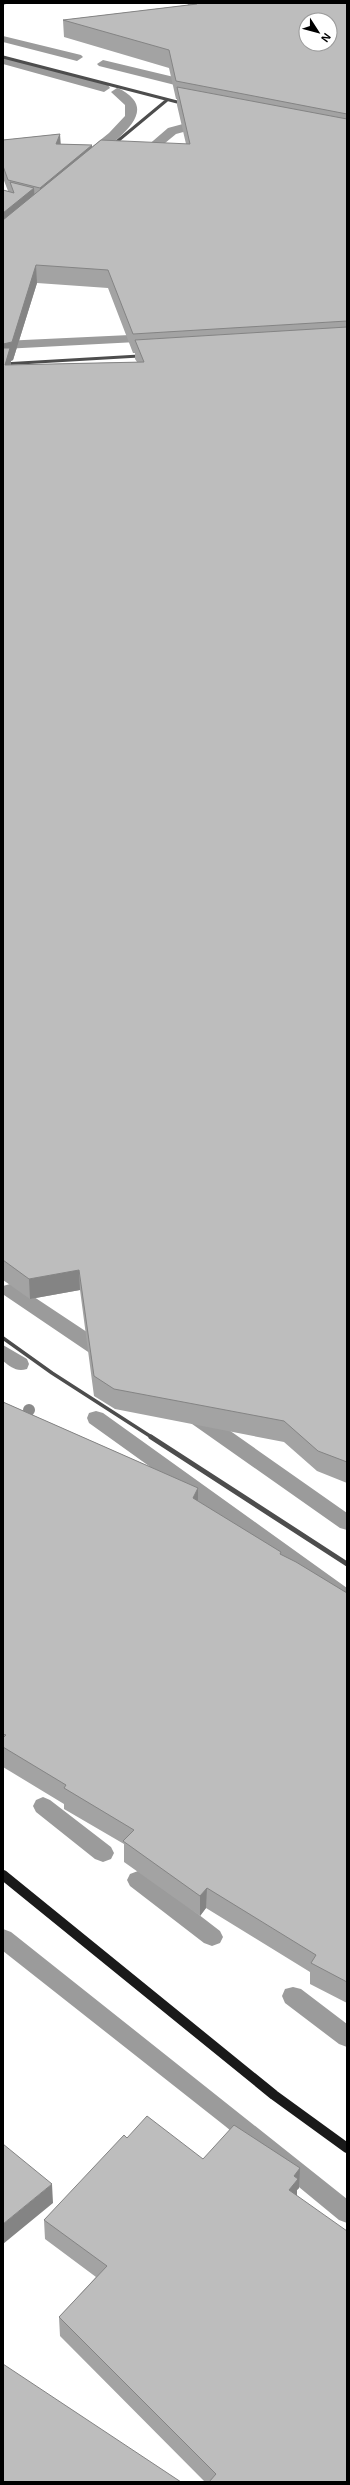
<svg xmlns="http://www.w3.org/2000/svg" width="350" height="2485" viewBox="0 0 350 2485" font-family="Helvetica,sans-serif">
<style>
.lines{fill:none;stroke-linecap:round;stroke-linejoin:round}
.stream{fill:#9b9b9b;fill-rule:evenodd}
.street-far2{stroke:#4d4d4d;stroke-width:3}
.street-far1{stroke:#4d4d4d;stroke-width:3.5}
.street{stroke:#4d4d4d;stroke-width:5}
.secondary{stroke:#1a1a1a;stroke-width:10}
.tree{fill:#8a8a8a}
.wall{fill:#a3a3a3;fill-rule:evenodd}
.shaded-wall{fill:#848484}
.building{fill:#bdbdbd;stroke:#848484;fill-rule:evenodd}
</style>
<rect width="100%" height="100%" fill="#fff"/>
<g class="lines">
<path class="stream" d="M3 36 81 55 83 57 77 61 3 42Z
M3 56 108 85 110 88 104 92 3 64Z
M103 60 199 83 201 86 195 90 99 66 97 64Z
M117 88C123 90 129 94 133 99 151 120 106 147 91 160H83L81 157 83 154 109 133 125 116V105L111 92Z
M205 118 211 122 209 125 176 134 142 162H134L132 159 168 128Z
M151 334 156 335 158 338 156 341 3 349V341Z
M10 1284 16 1285 114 1350 116 1355 114 1360 107 1362 100 1360 4 1295 3 1286Z
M3 1345 27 1359 29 1364 27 1369C16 1372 11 1367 3 1361Z
M192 1407 199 1409 347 1513V1530L340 1528 185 1419 183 1414 185 1409Z
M96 1411 103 1413 347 1588V1606L340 1603 89 1423 87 1418 89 1413Z
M43 1797 50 1800 111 1847 114 1853 111 1859 103 1862 95 1859 36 1812 33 1806 36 1800Z
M138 1871 146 1874 220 1931 223 1937 220 1943 212 1946 204 1943 130 1886 127 1880 130 1874Z
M3 1929 11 1932 347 2199V2223L339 2220 225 2126 3 1951Z
M293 1987 301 1989 347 2024V2047L339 2044 285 2003 282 1996 285 1989Z"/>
<path class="street-far2" d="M3 57 181 103
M114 144 167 100
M3 364 139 356"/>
<path class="street-far1" d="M3 1338 52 1373 153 1438"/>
<path class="street" d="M151 1437 347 1564"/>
<path class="secondary" d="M3 1875 274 2095 347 2148"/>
</g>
<circle class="tree" cx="29" cy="1410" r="6"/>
<path class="wall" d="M187 3H347V1483L317 1471 284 1442 115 1409 94 1396 80 1290 30 1299 3 1280V190L8 191 3 178V140L60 134V144L92 145V148L186 144 177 105V99H176L169 68 64 37 63 20 188 5ZM37 283 108 288 133 353H135V359L137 362 11 365V361L13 360Z
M3 1402 198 1488V1501L281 1555 347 1593V2003L310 1984V1972L206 1908 200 1916 124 1862V1844L64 1809V1804L3 1767Z
M127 2138 203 2159 299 2188 297 2190V2196L347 2482H205L60 2336 59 2317 96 2277 45 2239 44 2220Z"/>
<path class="shaded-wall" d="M3 3H9L3 5Z
M60 134 61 147 56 144Z
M92 145V158L40 201V188Z
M34 188 35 206 3 232V213Z
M36 265 37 283 13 360 11 361V367L5 384 3 362V344Z
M79 1270 80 1290 30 1299 29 1279Z
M198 1488V1509L193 1498Z
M207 1888 206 1908 200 1916V1896Z
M300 2168 299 2188 297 2190V2198L289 2190 294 2176Z
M52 2184 53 2203 3 2244V2224Z"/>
<path class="building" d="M197 3H347V114L176 81 169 50 63 20 197 4ZM306 20H330V44H306Z
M177 87 347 119V321L133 334 108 270 36 265 12 342 3 344V220L101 140 190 144Z
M60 134 56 144 92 145 40 188 8 180 3 166V140Z
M10 182 34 188 3 213V190L14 193Z
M347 327V1462L318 1451 284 1421 114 1389 94 1376 79 1270 29 1279 3 1260V348H10L5 365 144 362 135 340Z
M3 1402 198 1488 193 1498 281 1552 280 1554 296 1562 347 1593V1982L311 1963 316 1955 207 1888 200 1896 123 1841 134 1830 64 1788 66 1785 3 1747V1738L6 1735 3 1734Z
M147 2116 203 2159 234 2125 300 2168 294 2176 298 2179 289 2190 347 2231V2482H209L216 2474 59 2317 107 2266 44 2220 124 2135 127 2138Z
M3 2144 52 2184 3 2224Z
M3 2364 181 2482H3Z"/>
<rect width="350" height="2485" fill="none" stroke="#000000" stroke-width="8"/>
<g transform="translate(318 32) rotate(126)"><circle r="19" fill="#ffffff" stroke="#999999"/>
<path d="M0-3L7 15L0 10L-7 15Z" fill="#000000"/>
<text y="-6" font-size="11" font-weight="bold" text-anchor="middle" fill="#000000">N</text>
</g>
</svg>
